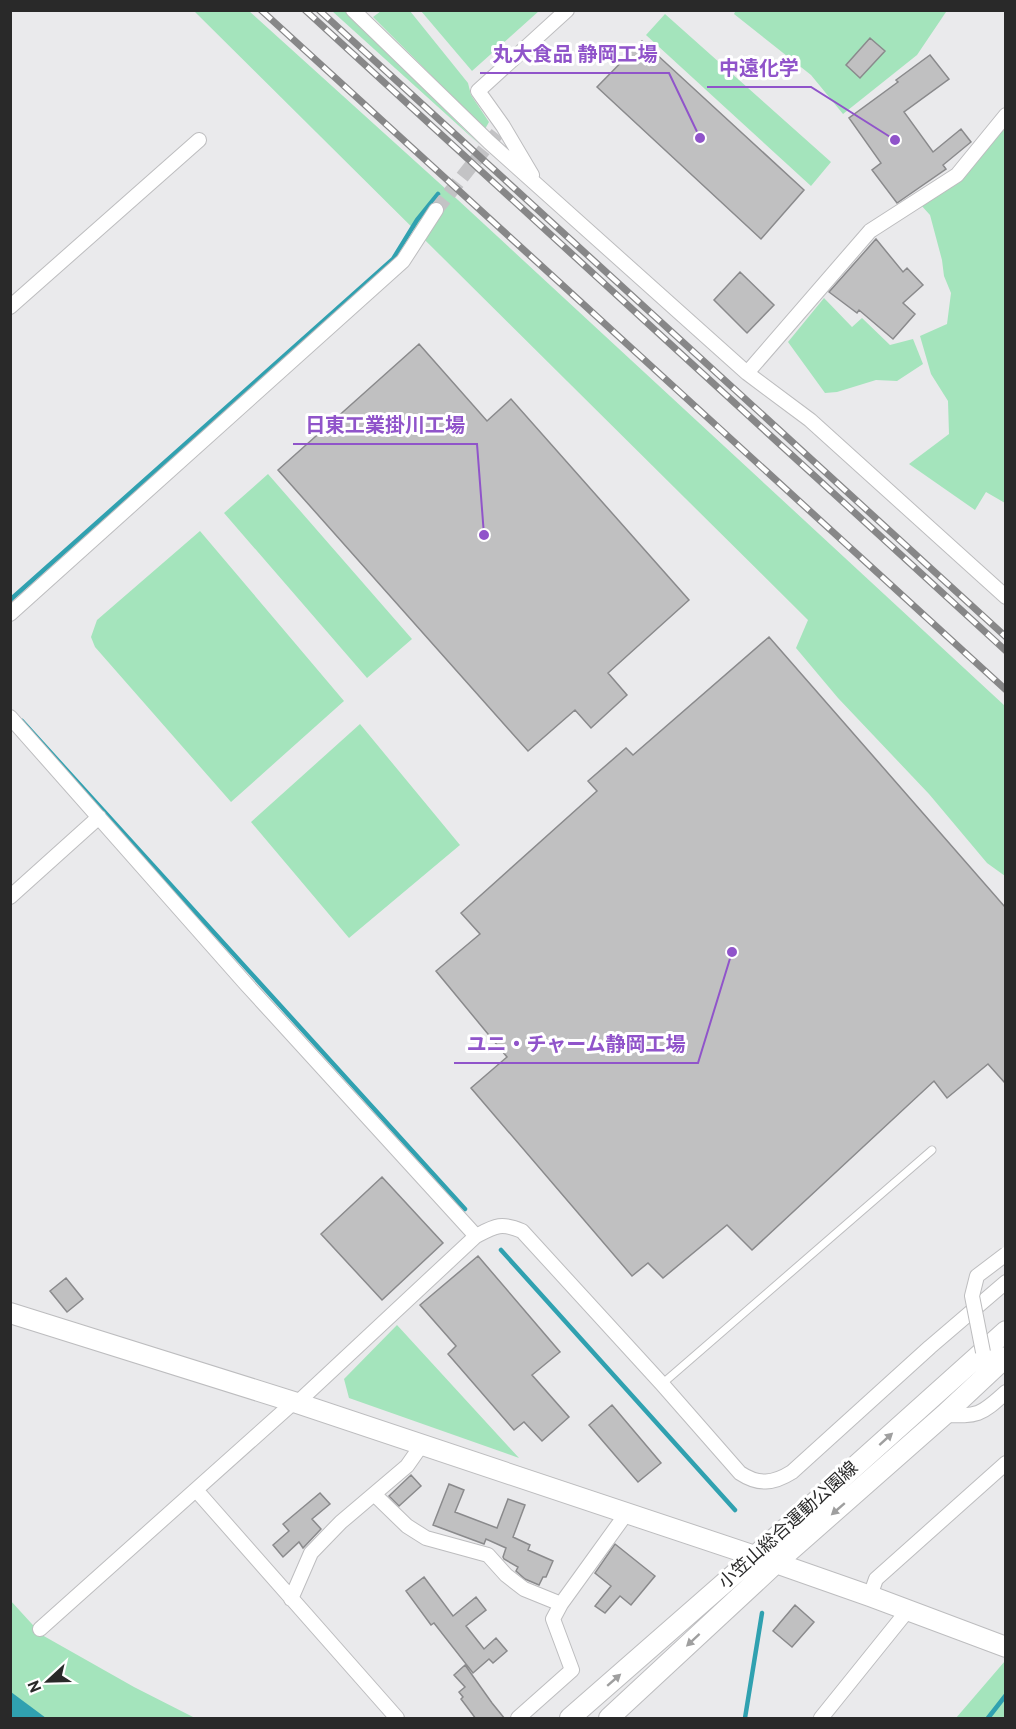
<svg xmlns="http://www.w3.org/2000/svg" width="1016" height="1729" viewBox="0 0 1016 1729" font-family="Overpass,'Noto Sans JP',sans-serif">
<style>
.green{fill:#a4e4bc}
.water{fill:#30a1b0}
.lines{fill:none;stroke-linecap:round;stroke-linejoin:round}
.stream{stroke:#30a1b0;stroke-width:4.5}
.building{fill:#c0c0c1;stroke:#8a8a8c;stroke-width:1.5}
.street-tunnel{stroke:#c3c3c5;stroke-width:14;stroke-dasharray:14 7;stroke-linecap:butt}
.lane-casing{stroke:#bdbdbf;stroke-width:9}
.street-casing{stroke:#bdbdbf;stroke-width:16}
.secondary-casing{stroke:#bdbdbf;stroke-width:22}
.lane{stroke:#fff;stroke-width:7}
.street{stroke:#fff;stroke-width:14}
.secondary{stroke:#fff;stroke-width:20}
.rail-casing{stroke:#878788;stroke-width:7}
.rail{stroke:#fff;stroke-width:4.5;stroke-dasharray:14;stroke-linecap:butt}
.street-bridge-casing{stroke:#bdbdbf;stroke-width:16;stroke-linecap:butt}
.street-bridge{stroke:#fff;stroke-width:14}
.oneway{fill:#9f9f9f}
.labels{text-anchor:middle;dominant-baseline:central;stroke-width:6;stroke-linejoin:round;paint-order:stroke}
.street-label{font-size:18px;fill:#292929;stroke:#fff}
.leader{fill:none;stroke:#9054ca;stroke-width:2}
.callout-dot{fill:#9054ca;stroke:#fff;stroke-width:2}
.callout-label{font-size:20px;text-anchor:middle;font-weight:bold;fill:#9054ca;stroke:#fff;stroke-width:6;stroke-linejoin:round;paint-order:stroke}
</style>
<rect width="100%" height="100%" fill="#eaeaec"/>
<path class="green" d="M736 10H944L946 12 917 55 843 114 811 75 734 14Z
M194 11H249L458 200 1005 706V876L987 863 929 794 838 698 796 648 808 620Z
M332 11H347L479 144Z
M381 11H410L468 83 471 95 489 122 485 129 373 17Z
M421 11H539L472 71Z
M665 14 831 162 811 186 646 35Z
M1005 121V503L986 492 975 510 909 464 949 434 948 401 931 374 920 336 947 324 951 293 944 276 942 260 930 215 920 204Z
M824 298 852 327 862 318 890 345 913 339 923 364 897 381 876 380 837 392 825 393 788 342Z
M268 474 412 639 367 678 224 513Z
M200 531 344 701 231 802 95 647 91 637 97 620Z
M360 724 460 845 349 938 251 822Z
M397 1325 519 1458 349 1398 344 1379Z
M10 1600 42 1635 134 1687 195 1718H11Z
M1005 1661V1718H956Z"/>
<path class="water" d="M11 1692 46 1718H11Z"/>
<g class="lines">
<path class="stream" d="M10 600 393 259 417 220 438 194
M22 721 465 1209
M501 1250 735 1510
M745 1718 762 1613
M988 1718 1006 1695"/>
</g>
<path class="building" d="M870 38 885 51 860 78 846 65Z
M642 41 804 190 761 239 597 87Z
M930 55 949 79 904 112 933 152 961 129 971 142 943 165 946 169 897 203 872 170 881 163 849 118 898 82 896 80Z
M876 239 903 272 907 268 923 285 903 303 915 314 893 339 859 310 857 313 829 292Z
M740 272 774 305 747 333 714 300Z
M419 344 487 421 511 399 689 600 608 673 627 695 591 728 575 710 528 751 278 470Z
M769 637 1005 907V1083L988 1064 947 1098 934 1081 752 1250 727 1225 663 1278 648 1263 632 1276 471 1088 507 1057 436 971 480 934 461 913 597 791 588 781 626 748 633 755Z
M382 1177 443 1243 382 1300 321 1234Z
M478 1256 560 1352 532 1375 569 1417 542 1441 524 1422 514 1430 448 1354 456 1346 420 1305Z
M66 1278 83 1299 67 1312 50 1291Z
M612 1405 661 1463 638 1482 589 1425Z
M411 1475 421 1486 399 1506 389 1496Z
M449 1484 464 1490 455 1512 497 1528 508 1499 525 1505 513 1537 530 1545 528 1550 553 1561 546 1577H543L539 1585 525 1579 516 1571 518 1567 504 1559 503 1557 506 1548 486 1539 484 1544 433 1525Z
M320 1493 330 1504 312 1519 321 1529 303 1548 299 1542 283 1557 273 1545 289 1531 283 1524Z
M615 1544 655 1576 631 1605 620 1596 605 1613 595 1606 611 1586 595 1573Z
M424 1577 453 1616 476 1597 486 1610 466 1626 484 1649 496 1638 507 1651 493 1663 489 1659 473 1673 434 1623 431 1625 406 1591Z
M795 1605 814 1622 792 1647 773 1631Z
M465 1665 492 1703 505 1719H476L461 1699 463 1697 459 1692 465 1687 454 1675Z"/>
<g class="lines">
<path class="street-tunnel" d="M436 210 503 126"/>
<g class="lane-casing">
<path id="lane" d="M662 1384 932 1150"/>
</g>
<g class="street-casing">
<path id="street" d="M353 10 489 142 747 373 810 420 1006 597
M532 175 503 126 478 91 567 10
M10 307 199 140
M747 373 870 231 957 175 1006 115
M10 614 403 261 436 210
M10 717 246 984 476 1236
M10 897 99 817
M297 1403 476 1236C495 1226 501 1222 522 1231L662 1384 740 1473C758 1485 773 1484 792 1472L930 1347 1006 1282
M944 1415C978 1416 980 1416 1006 1392
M196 1490 397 1718
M375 1495 407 1526 426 1538 488 1555 506 1575 524 1589 561 1604
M870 1596 876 1579 1006 1463
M291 1599 311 1553 341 1522 407 1466 421 1446
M40 1629 294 1402
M518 1718 572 1670 553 1619 561 1604 626 1514
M821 1718 908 1610"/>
</g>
<g class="secondary-casing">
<path id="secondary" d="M10 1313 297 1403 776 1563 870 1596 1006 1647
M570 1718 754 1557 1006 1331
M609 1718 776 1563 944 1415 1006 1357"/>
</g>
<use href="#lane" class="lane"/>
<use href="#street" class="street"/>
<use href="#secondary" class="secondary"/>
<g class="rail-casing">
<path id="rail" d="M261 10 1006 690
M305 10 1006 651
M319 10 1006 637"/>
</g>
<use href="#rail" class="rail"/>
<g class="street-bridge-casing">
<path id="street-bridge" d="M983 1352 972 1296 977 1276 1006 1254"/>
</g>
<use href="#street-bridge" class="street-bridge"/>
</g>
<defs><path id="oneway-solid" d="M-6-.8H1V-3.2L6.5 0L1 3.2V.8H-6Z" transform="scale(1.5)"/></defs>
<g class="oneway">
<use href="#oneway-solid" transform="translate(886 1439) rotate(-42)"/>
<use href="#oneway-solid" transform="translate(838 1509) rotate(139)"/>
<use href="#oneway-solid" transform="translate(693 1640) rotate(137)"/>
<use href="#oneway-solid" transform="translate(614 1680) rotate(-41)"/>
</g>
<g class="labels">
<g class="street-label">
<text transform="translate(789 1526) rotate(-42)">小笠山総合運動公園線</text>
</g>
</g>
<path class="leader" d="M700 138L669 73H480M895 140L811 87H707M484 535L477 444H293M732 952L698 1063H454"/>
<g class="callout-dot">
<circle cx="700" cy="138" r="6"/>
<circle cx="895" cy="140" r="6"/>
<circle cx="484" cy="535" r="6"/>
<circle cx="732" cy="952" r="6"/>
</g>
<g class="callout-label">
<text x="575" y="61">丸大食品 静岡工場</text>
<text x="759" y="75">中遠化学</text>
<text x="385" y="432">日東工業掛川工場</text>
<text x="576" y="1051">ユニ・チャーム静岡工場</text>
</g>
<rect width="1016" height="1729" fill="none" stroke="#292929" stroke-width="24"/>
<g transform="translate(48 1681) rotate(248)" stroke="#ffffff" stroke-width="4.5" paint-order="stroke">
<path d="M0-4.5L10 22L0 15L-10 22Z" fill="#292929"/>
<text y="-9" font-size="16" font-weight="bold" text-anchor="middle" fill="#292929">N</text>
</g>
</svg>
